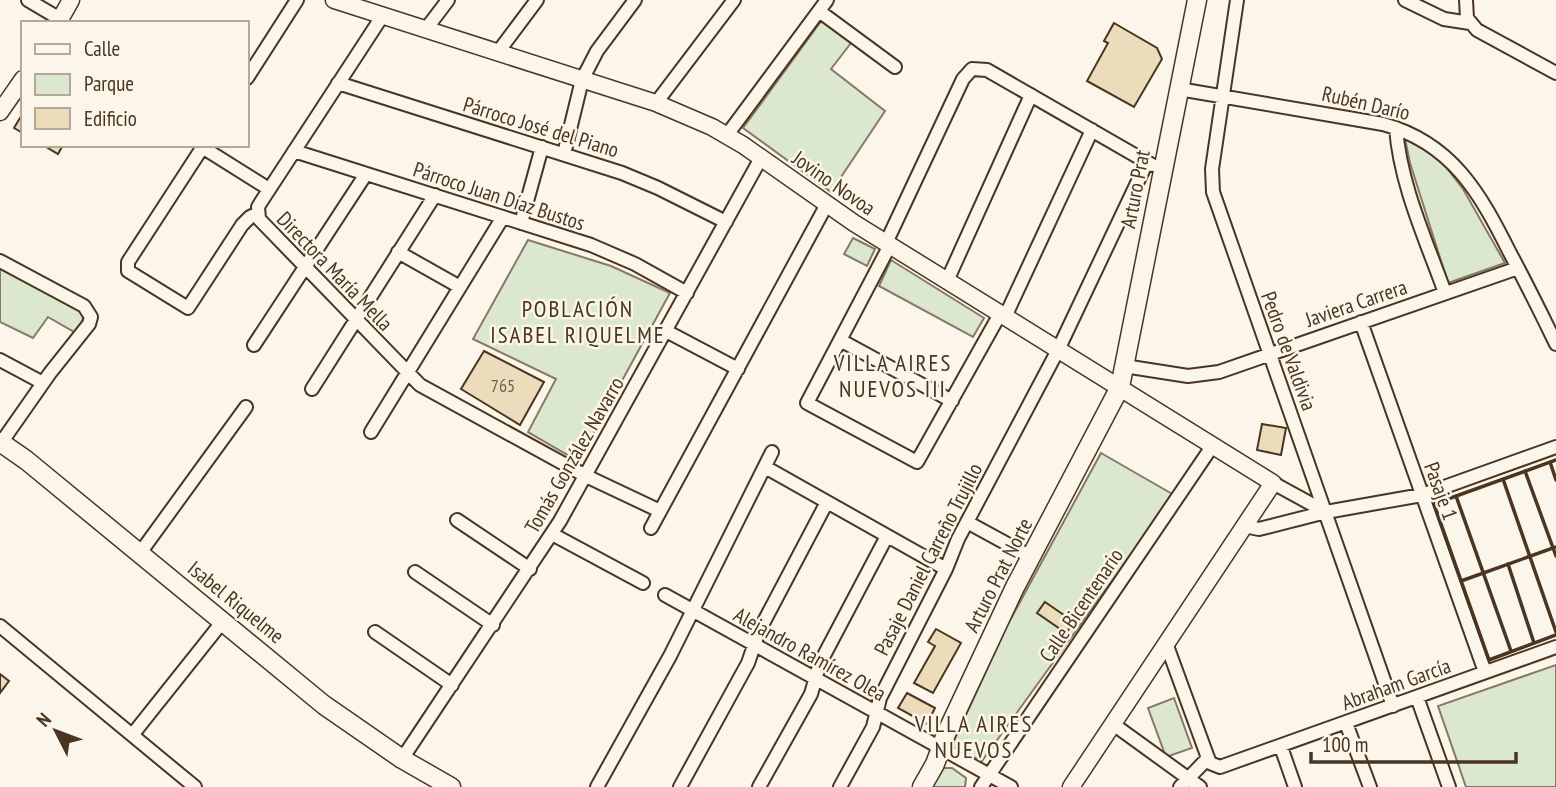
<svg xmlns="http://www.w3.org/2000/svg" width="1556" height="787" viewBox="0 0 1556 787" font-family="'PT Sans Narrow',sans-serif">
<style>
.green{fill:#dce7d0;stroke:#887966;stroke-width:2}
.building{fill:#ecdcbc;stroke:#4a3520;stroke-width:2}
.lines{fill:none;stroke-linecap:round;stroke-linejoin:round}
.minor-casing{stroke:#4a3520;stroke-width:16}
.tertiary-casing{stroke:#4a3520;stroke-width:19}
.secondary-casing{stroke:#4a3520;stroke-width:21}
.minor{stroke:#fbf6e9;stroke-width:12}
.tertiary{stroke:#fbf6e9;stroke-width:16}
.secondary{stroke:#fbf6e9;stroke-width:18}
.wall{stroke:#4a3520;stroke-width:3.5}
.labels{text-anchor:middle;dominant-baseline:central;stroke-width:5;stroke-linejoin:round;paint-order:stroke}
.number-label{font-size:18px;fill:#725f47}
.street-label{font-size:21px;fill:#4a3520;stroke:#fbf6e9}
.neighbourhood-label{font-size:23px;letter-spacing:2px;fill:#4a3520;stroke:#fbf6e9}
</style>
<rect width="100%" height="100%" fill="#fbf6e9"/>
<path class="green" d="M822 20 851 43 831 69 885 111 831 192 743 128Z
M1405 139 1439 158 1463 189 1505 263 1448 283 1410 163Z
M853 238 875 249 867 266 844 254Z
M528 240 611 266 670 293 578 461 528 432 556 379 473 339Z
M891 260 984 318 973 337 879 286Z
M0 269 78 306 84 317 76 333 48 317 33 338 0 322Z
M1101 453 1174 495 982 761 973 757 953 743 1007 626Z
M1556 665V787H1466L1438 706Z
M1174 698 1192 748 1166 757 1148 708Z
M943 768H952L966 778 965 787H932Z"/>
<path class="building" d="M1114 23 1157 48 1162 59 1134 107 1087 81 1108 43 1104 41Z
M23 113V133L14 128Z
M43 145H63L58 154Z
M484 351 544 382 520 425 461 389Z
M1262 424 1286 428 1281 455 1257 450Z
M1045 602 1074 622 1066 633 1037 613Z
M936 629 961 643 933 693 914 683 935 646 928 642Z
M0 674 9 681 0 693Z
M907 693 935 708 927 724 898 708Z"/>
<g class="lines">
<g class="minor-casing">
<path id="minor" d="M28 0 60 19
M1237 0 1212 169 1213 192 1393 706
M1405 0 1444 19 1470 23
M1466 0 1467 18 1477 30 1556 73
M819 11 895 67
M383 15 261 202 258 207 259 219 420 385 586 476 660 511
M426 29 448 0
M498 52 537 0
M247 78 297 0
M338 83 622 173 658 188 726 222
M1179 89 1383 124C1452 143 1480 193 1510 253 1526 283 1541 313 1556 344
M656 103 734 0
M1396 128C1400 184 1426 240 1445 293
M727 135 827 0
M204 145 128 262V271L188 308 242 225 250 217 258 213
M202 147 269 189
M294 151 591 245 635 264 687 293
M564 154 582 80 597 51 635 0
M521 223 542 147
M886 243 963 79 972 69 987 70 1152 165
M890 245 807 403 917 462 1000 314
M398 252 460 287
M0 261 84 306 91 317 89 324 50 373 1 443
M947 281 1031 95
M1005 317 1092 130
M1361 322 1485 672
M666 331 738 369
M840 340 952 401
M254 345 366 174
M0 360 43 383
M1124 366 1188 376 1219 372 1518 268
M312 389 435 195
M371 432 503 217
M765 467 946 569
M1273 483 1326 512
M457 520 530 569
M967 522 1031 557
M1244 526 1259 529 1326 512 1422 495 1556 447
M651 528 827 204
M552 534 643 583
M140 553 246 407
M415 572 493 625
M665 595 1011 787
M0 626 195 787
M375 632 452 685
M1166 643 1208 758 1210 763 1220 767 1556 647
M1417 697 1449 787
M1346 723 1370 787
M1113 724 1200 787
M133 734 223 621
M1281 747 1295 787
M402 759 560 521 761 158
M597 787 670 656 772 452
M680 787 748 663 759 631 827 502
M759 787 811 694 820 663 887 536
M840 787 873 727 880 698 946 569 958 539 1058 350 1147 162
M981 787 1213 445
M1180 787 1208 758"/>
</g>
<g class="tertiary-casing">
<path id="tertiary" d="M334 0 656 103 712 127 743 145 854 223 1273 483 1071 787
M58 23 71 0
M0 112 23 79"/>
</g>
<g class="secondary-casing">
<path id="secondary" d="M0 442 26 460 324 705 402 759 451 787
M922 787 935 764 946 734 1015 587 1120 387 1197 0"/>
</g>
<use href="#minor" class="minor"/>
<use href="#tertiary" class="tertiary"/>
<use href="#secondary" class="secondary"/>
<path class="wall" d="M1556 460 1434 504 1489 660 1556 635
M1550 462 1556 480
M1525 471 1556 556
M1503 479 1556 632
M1456 496 1511 651
M1508 564 1534 643
M1461 581 1556 547"/>
</g>
<g class="labels">
<g class="number-label">
<text x="503" y="385">765</text>
</g>
<g class="street-label">
<text transform="translate(1366 103) rotate(13)">Rubén Darío</text>
<text transform="translate(541 127) rotate(17)">Párroco José del Piano</text>
<text transform="translate(834 183) rotate(35)">Jovino Novoa</text>
<text transform="translate(1135 189) rotate(-79)">Arturo Prat</text>
<text transform="translate(499 196) rotate(18)">Párroco Juan Díaz Bustos</text>
<text transform="translate(335 271) rotate(46)">Directora María Mella</text>
<text transform="translate(1356 303) rotate(-19)">Javiera Carrera</text>
<text transform="translate(1289 351) rotate(70)">Pedro de Valdivia</text>
<text transform="translate(574 455) rotate(-60)">Tomás González Navarro</text>
<text transform="translate(1441 491) rotate(70)">Pasaje 1</text>
<text transform="translate(928 559) rotate(-63)">Pasaje Daniel Carreño Trujillo</text>
<text transform="translate(998 575) rotate(-63)">Arturo Prat Norte</text>
<text transform="translate(236 602) rotate(39)">Isabel Riquelme</text>
<text transform="translate(1081 605) rotate(-56)">Calle Bicentenario</text>
<text transform="translate(810 654) rotate(29)">Alejandro Ramírez Olea</text>
<text transform="translate(1396 684) rotate(-20)">Abraham García</text>
</g>
<g class="neighbourhood-label">
<text x="578" y="308">POBLACIÓN<tspan x="578" dy="26">ISABEL RIQUELME</tspan></text>
<text x="893" y="362">VILLA AIRES<tspan x="893" dy="26">NUEVOS III</tspan></text>
<text x="974" y="723">VILLA AIRES<tspan x="974" dy="26">NUEVOS</tspan></text>
</g>
</g>
<rect x="21" y="21" width="228" height="126" fill="#fbf6e9" stroke="#b4a999" stroke-width="2"/>
<rect x="35" y="44" width="35" height="10" fill="#fbf6e9" stroke="#b4a999" stroke-width="2"/>
<text x="84" y="56" font-size="21" fill="#4a3520">Calle</text>
<rect x="35" y="74" width="35" height="21" fill="#dce7d0" stroke="#b4a999" stroke-width="2"/>
<text x="84" y="91" font-size="21" fill="#4a3520">Parque</text>
<rect x="35" y="108" width="35" height="21" fill="#ecdcbc" stroke="#b4a999" stroke-width="2"/>
<text x="84" y="126" font-size="21" fill="#4a3520">Edificio</text>
<g transform="translate(56 731) rotate(312)" stroke="#fbf6e9" stroke-width="5" paint-order="stroke">
<path d="M0-5L12 26L0 18L-12 26Z" fill="#4a3520"/>
<text y="-10" font-size="19" font-weight="bold" text-anchor="middle" fill="#4a3520">N</text>
</g>
<path d="M1311 752v10h205v-10" fill="none" stroke="#4a3520" stroke-width="3.5"/>
<text x="1322" y="752" font-size="21" fill="#4a3520" stroke="#fbf6e9" stroke-width="5" paint-order="stroke">100 m</text>
</svg>
